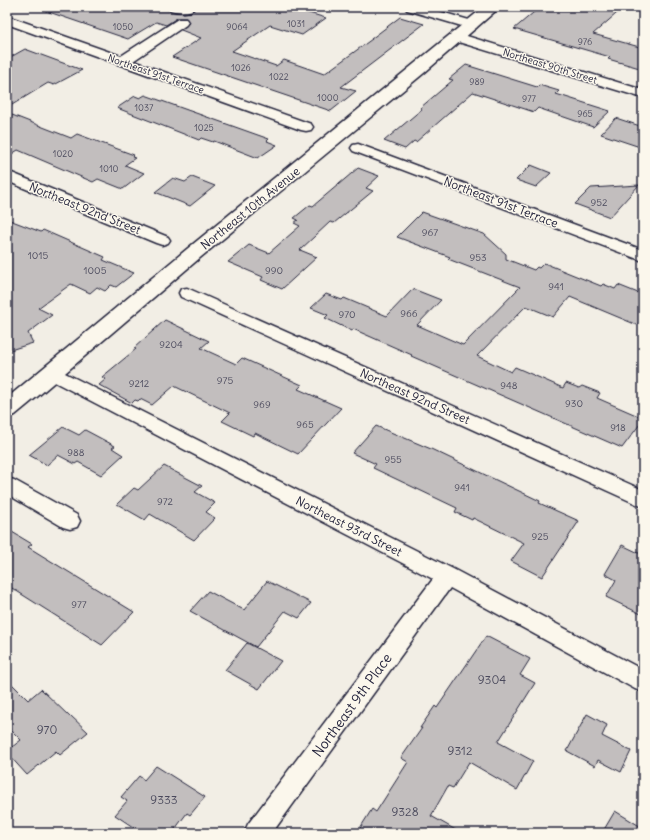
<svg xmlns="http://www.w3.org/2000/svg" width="650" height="840" viewBox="0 0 650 840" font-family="Delius,sans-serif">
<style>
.building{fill:#c2bebe;stroke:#22223b}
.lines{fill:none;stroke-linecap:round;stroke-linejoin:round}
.street-casing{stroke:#22223b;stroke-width:3}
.secondary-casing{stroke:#22223b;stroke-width:3}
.street{fill:#fbf7ec;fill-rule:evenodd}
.secondary{fill:#fbf7ec;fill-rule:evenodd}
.labels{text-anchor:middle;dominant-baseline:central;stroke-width:3;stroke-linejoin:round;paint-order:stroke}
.far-number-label{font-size:9px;fill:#4a495c}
.far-street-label{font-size:10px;fill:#22223b;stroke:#fbf7ec}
.number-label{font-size:10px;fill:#4a495c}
.street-label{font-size:12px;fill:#22223b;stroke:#fbf7ec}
.near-number-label{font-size:12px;fill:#4a495c}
.near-street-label{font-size:14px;fill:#22223b;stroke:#fbf7ec}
</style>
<rect width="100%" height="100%" fill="#f2eee5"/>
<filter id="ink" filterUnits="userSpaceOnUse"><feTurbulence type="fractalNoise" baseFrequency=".025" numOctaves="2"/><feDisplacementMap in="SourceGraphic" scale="8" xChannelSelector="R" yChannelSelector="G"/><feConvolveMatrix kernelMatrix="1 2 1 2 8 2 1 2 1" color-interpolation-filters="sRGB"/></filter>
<g filter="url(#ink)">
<path class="building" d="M44 7H167L170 11 184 13 191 12 197 7H288L326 18 302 35 270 25 232 51 276 66 284 60 324 74 372 39H371L400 17 424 24 341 87 356 91 331 111 172 57 201 38 181 30 189 23 186 18H177L166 25 156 22 128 39 43 10Z
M540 7H624L593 34 643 48V69L608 59 610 57 514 29Z
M25 49 82 70 54 85 48 83 7 108V59Z
M466 65 537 87 539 85 559 91 556 94 610 111 593 127 538 108 534 112 473 92 416 142 414 141 405 149 384 141 422 109 420 108 453 80 449 79Z
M145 95 269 139 267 141 277 145 258 158 214 141 213 142 201 138 199 140 117 108 135 96 140 98Z
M7 113 71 138 77 134 134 155 132 157 135 158 125 165 144 173 123 189 98 179 93 182 18 150 7 157Z
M616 118 643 127V148L601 134Z
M531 165 551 173 536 187 516 180Z
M358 168 379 176 366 188 373 191 334 223 330 222 300 250 317 257 282 289 261 280 263 277 228 262 249 245 269 253 300 226 294 223 298 220 294 218 310 205 313 206Z
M192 177 215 186 190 206 155 192 173 178 185 182Z
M639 185 610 217 575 204 591 188Z
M422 212 484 234 506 254V259L534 270 537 267 539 268 544 263 601 286 603 284 615 289 618 285 643 295V318L637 325 570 297 553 317 526 306 477 356 511 372 515 367 563 388 566 383 579 388 582 386 600 393 597 398 643 418V420L622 448 411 356 412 355 353 329 352 331 325 318 328 315 311 308 326 294 342 300 344 298 387 316 413 289 441 300 417 325 463 345 520 287 448 259 450 257 397 237Z
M7 219 41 232 43 230 105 257 103 260 134 273 116 287 111 285 105 291 97 287 90 293 71 284 38 308 52 315 28 333 33 343 7 351Z
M165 320 209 341 201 348 236 364 242 358 302 385 298 389 341 408 298 454 255 433 253 436 222 421 230 413 174 386 152 405 140 399 138 401 135 400 132 403 99 385 106 379 102 377 136 349 134 348Z
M376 426 431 449 540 501 539 503 579 521 542 577 511 561 524 543 473 518 472 520 455 512 457 508 373 468 376 464 352 453Z
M63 427 79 435 85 430 115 446 112 448 123 455 101 475 78 462 75 464 58 455 47 465 29 455Z
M164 466 202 486 195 492 215 503 206 512 215 518 194 540 150 514 145 520 117 504 134 488 138 490Z
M7 529 32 544 28 547 134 612 102 645 7 585Z
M622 545 643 555V615L606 597 616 580 605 574Z
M267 581 311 603 299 618 285 611 256 647 190 611 208 591 244 610Z
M486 636 530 659 520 675 535 683 498 742 533 761 517 790 469 762 453 788 448 786 431 816 461 833H357L372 809 376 812 408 762 401 758 422 728H420L435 706 437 708Z
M247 643 281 661 259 689 225 670Z
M7 679 28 700 41 689 70 717 71 716 88 732 60 755 56 751 27 775 7 753V751L21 740 7 726Z
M587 714 607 725 602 736 631 751 621 772 598 760 595 766 567 751Z
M156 766 205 797 190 815 187 813 172 833H142L115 815 127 801 121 797 139 776 144 780Z
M615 811 643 828V833H602Z"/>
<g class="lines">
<g class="street-casing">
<path id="street" d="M168 7H196C190 14 178 12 170 10Z
M405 7H424L476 22 478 25 476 28 472 29 407 10Z
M7 16 121 56 178 19H186L188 22 186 25 133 61 311 124 313 127 311 130 306 131 301 130 7 24Z
M457 33 643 90V98L452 40 451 37 452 34Z
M358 144 643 250V261L353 151 351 148 353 145Z
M7 171 168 237 170 240 168 243 162 245 156 243 7 181Z
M187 288 643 490V507L181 297 179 293 181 289Z
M53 368 59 370 455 570 643 670V692L635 689 450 588 272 833H244L248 824 433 579 47 378 44 374 47 370Z
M7 478 14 480 77 515 80 521 77 527 70 529 63 527 7 494Z"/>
</g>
<g class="secondary-casing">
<path id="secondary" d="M484 7H500L424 73 201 257 38 396 15 415 7 418V398L187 249Z"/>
</g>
<use href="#street" class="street"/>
<use href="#secondary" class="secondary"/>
</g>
</g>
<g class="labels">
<g class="far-number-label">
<text x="296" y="23">1031</text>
<text x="123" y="26">1050</text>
<text x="237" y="26">9064</text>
<text x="585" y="41">976</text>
<text x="241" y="67">1026</text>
<text x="279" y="76">1022</text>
<text x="477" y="81">989</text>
<text x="328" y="97">1000</text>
<text x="529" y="98">977</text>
<text x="144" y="107">1037</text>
<text x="585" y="113">965</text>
<text x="204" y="127">1025</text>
<text x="63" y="153">1020</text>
<text x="109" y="168">1010</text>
</g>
<g class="far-street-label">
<text transform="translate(550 66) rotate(17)">Northeast 90th Street</text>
<text transform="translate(156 74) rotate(19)">Northeast 91st Terrace</text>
</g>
<g class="number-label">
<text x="599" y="202">952</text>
<text x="430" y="232">967</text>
<text x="38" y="255">1015</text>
<text x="478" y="257">953</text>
<text x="95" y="270">1005</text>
<text x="274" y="270">990</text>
<text x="556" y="286">941</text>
<text x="409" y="313">966</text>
<text x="347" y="314">970</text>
<text x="171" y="344">9204</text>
<text x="225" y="380">975</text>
<text x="139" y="383">9212</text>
<text x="509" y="385">948</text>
<text x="574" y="403">930</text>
<text x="262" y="404">969</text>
<text x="305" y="424">965</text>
<text x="618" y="427">918</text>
<text x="76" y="452">988</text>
<text x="393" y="459">955</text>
<text x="462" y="487">941</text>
<text x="165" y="501">972</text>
<text x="540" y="536">925</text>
<text x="79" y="604">977</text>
</g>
<g class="street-label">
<text transform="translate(501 202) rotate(21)">Northeast 91st Terrace</text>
<text transform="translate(85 208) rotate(22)">Northeast 92nd Street</text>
<text transform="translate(250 208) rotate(-39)">Northeast 10th Avenue</text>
<text transform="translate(415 396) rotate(24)">Northeast 92nd Street</text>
<text transform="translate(349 526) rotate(27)">Northeast 93rd Street</text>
</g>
<g class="near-number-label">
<text x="492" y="679">9304</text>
<text x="47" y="729">970</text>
<text x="460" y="750">9312</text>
<text x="164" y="799">9333</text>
<text x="405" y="811">9328</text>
</g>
<g class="near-street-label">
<text transform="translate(352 705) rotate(-54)">Northeast 9th Place</text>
</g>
</g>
<rect width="650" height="840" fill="none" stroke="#fbf7ec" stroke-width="24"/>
<rect x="12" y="12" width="626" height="816" fill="none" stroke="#22223b" stroke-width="1.5" filter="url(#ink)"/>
</svg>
